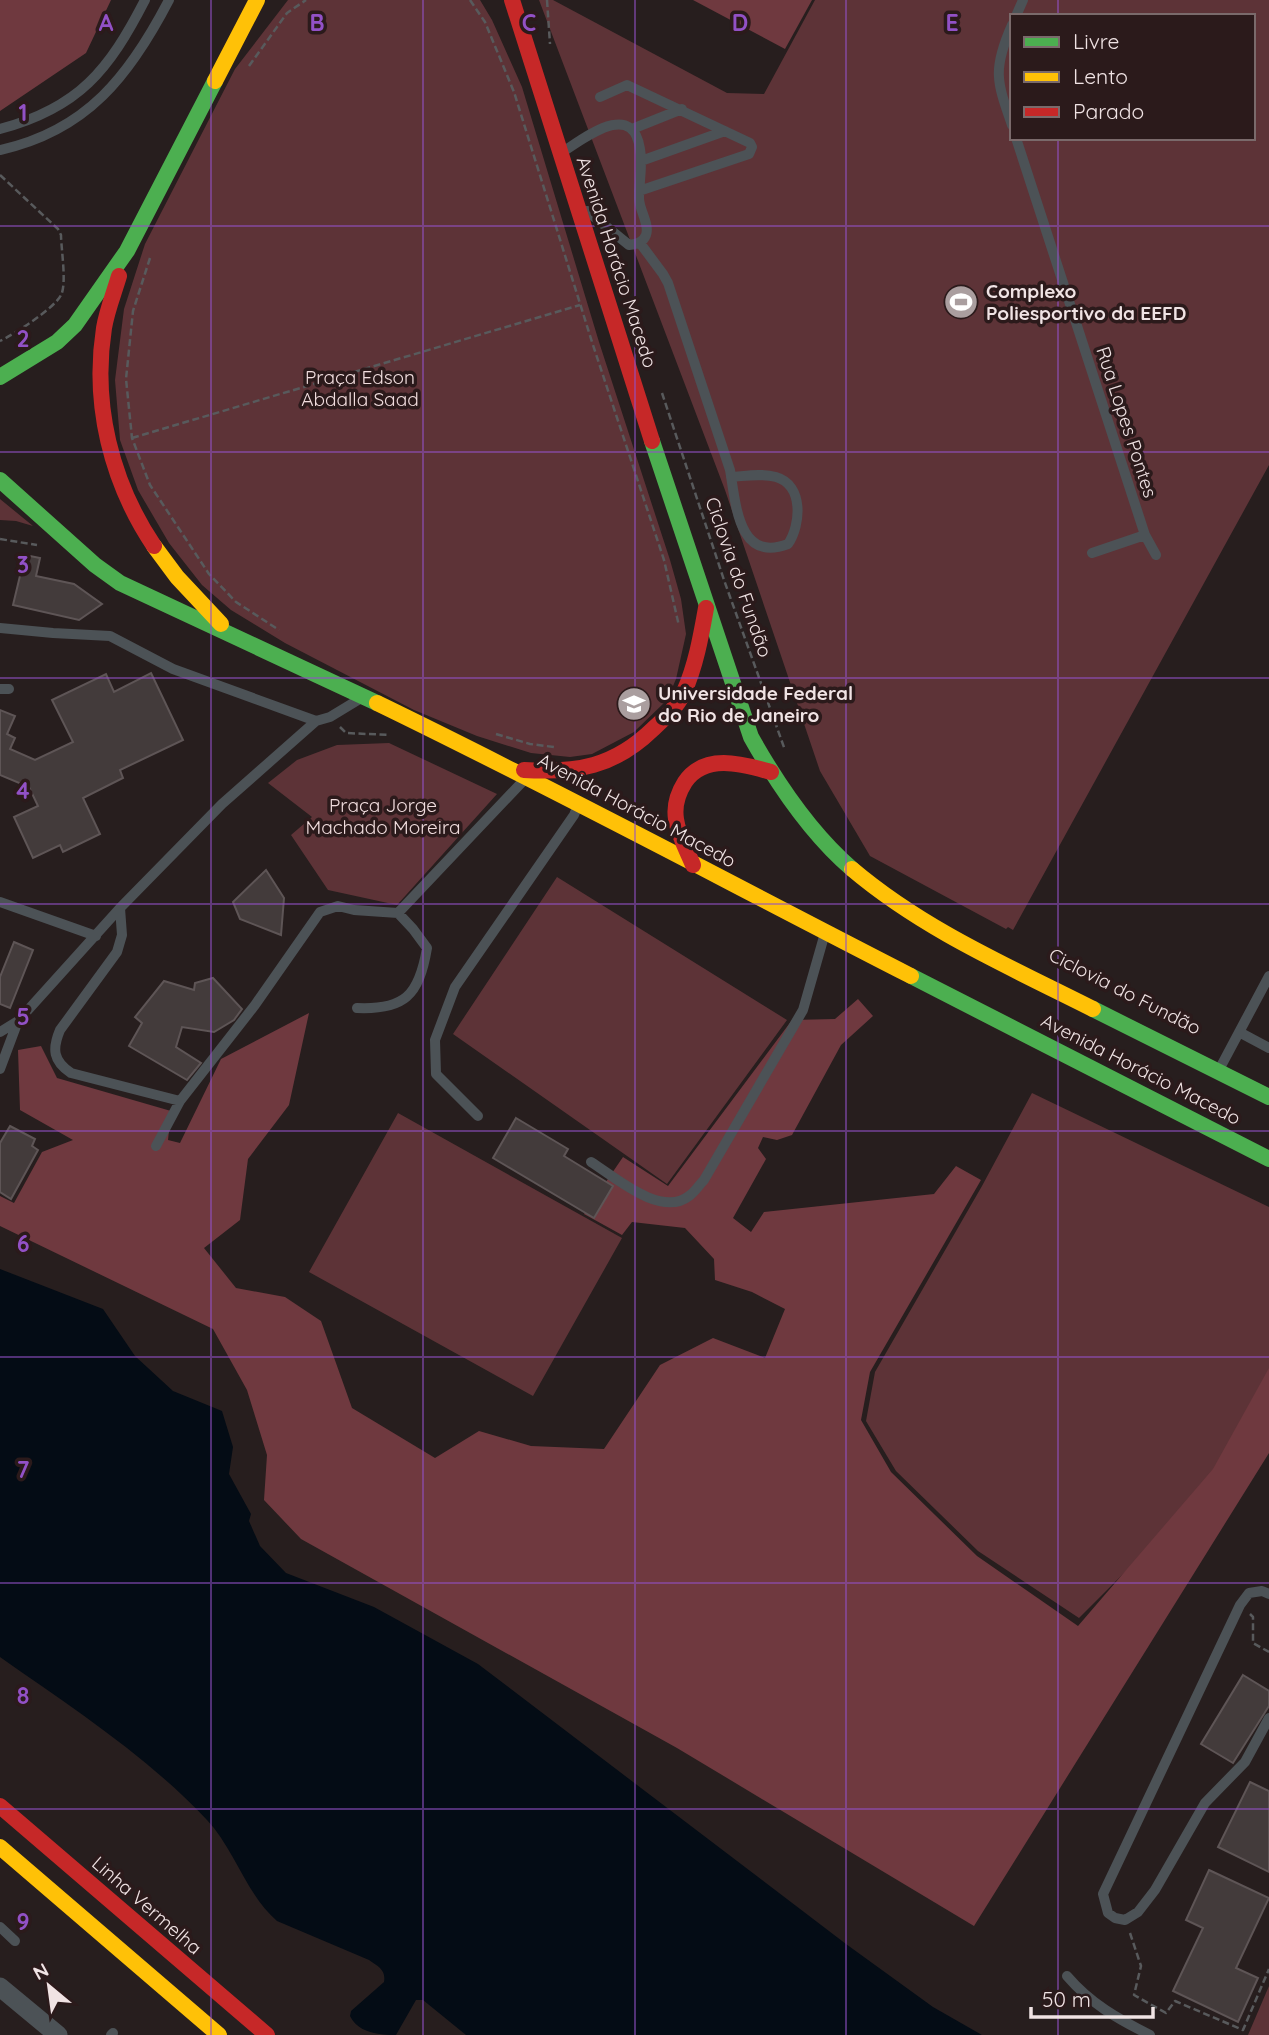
<svg xmlns="http://www.w3.org/2000/svg" width="1269" height="2035" viewBox="0 0 1269 2035" font-family="Quicksand,sans-serif">
<style>
.green{fill:#5d3337;fill-rule:evenodd}
.forest{fill:#6f393f}
.water{fill:#040c15}
.building{fill:#433b3b;stroke:#5e5556;stroke-width:2}
.lines{fill:none;stroke-linecap:round;stroke-linejoin:round}
.path{stroke:#585a5c;stroke-width:2.5;stroke-dasharray:7 3.5;stroke-linecap:butt}
.lane{stroke:#4c5256;stroke-width:10}
.street{stroke:#4c5256;stroke-width:19}
.fast{stroke:#4caf50;stroke-width:16}
.slow{stroke:#ffc107;stroke-width:16}
.jam{stroke:#c62828;stroke-width:16}
.grid{fill:none;stroke:#9251c6;stroke-width:2;stroke-opacity:0.55}
.labels{text-anchor:middle;dominant-baseline:central;stroke-width:7;stroke-linejoin:round;paint-order:stroke}
.street-label{font-size:19px;fill:#f0e3e4;stroke:#2b1a1b}
.poi-label{font-size:19px;font-weight:bold;fill:#f0e3e4;stroke:#2b1a1b;text-anchor:start}
.park-label{font-size:19px;fill:#f1ddde;stroke:#2b1a1b}
.grid-label{font-size:23px;text-anchor:middle;font-weight:bold;fill:#9251c6;stroke:#2b1a1b;stroke-width:7;stroke-linejoin:round;paint-order:stroke}
</style>
<rect width="100%" height="100%" fill="#271e1e"/>
<path class="green" d="M288 0H480L492 20 522 87 599 342 670 560 681 599 686 634 676 679 667 700 634 732 592 754 570 757 531 753 477 736 414 710 285 643 231 610 202 585 169 543 138 490 120 440 115 380 124 309 145 244 235 69Z
M539 0H553L727 93 764 94 815 0H1269V465L1013 930 1008 927 1006 929 870 856 820 771 725 490ZM1012 16H1253V138H1012Z
M0 499 33 526 16 521 0 520Z
M389 743 497 794 397 905 328 890 291 835 312 817 268 783 297 760 337 745Z
M557 877 787 1020 667 1184 453 1034Z
M1032 1093 1269 1207V1370L1206 1491 1079 1618 978 1551 896 1471 866 1421 875 1372 982 1186Z
M398 1113 622 1238 533 1396 309 1272Z
M1269 1986V2035H1248Z"/>
<path class="forest" d="M0 0H111L86 53 0 111Z
M693 0H812L785 49Z
M858 999 873 1016 841 1045 792 1135 777 1140 763 1137 758 1148 766 1159 733 1218 751 1232 764 1212 934 1194 956 1166 981 1180 870 1372 861 1420 891 1472 977 1556 1078 1626 1213 1469 1269 1368V1453L974 1926 677 1748 301 1539 264 1500 267 1455 247 1390 213 1329 0 1226V1196L14 1203 42 1152 73 1140 20 1110 18 1050 41 1046 57 1078 171 1111 168 1140 180 1143 221 1059 309 1013 289 1105 248 1159 240 1220 204 1248 236 1288 285 1297 321 1321 352 1408 435 1458 479 1431 531 1446 604 1449 660 1365 713 1338 765 1358 785 1309 752 1292 715 1280 714 1259 685 1228 632 1222 622 1235 584 1214 623 1157 668 1186 792 1020 835 1019Z"/>
<path class="water" d="M0 1269 103 1309 135 1356 173 1391 222 1411 233 1447 229 1474 251 1514 249 1521 260 1546 286 1573 374 1607 478 1664 846 1944 933 2007 982 2035H466L423 2000H416L396 2035C379 2035 358 2033 350 2016L351 2011 384 1982C386 1970 379 1967 369 1960L277 1921C246 1894 235 1850 207 1820 147 1756 71 1707 0 1657Z"/>
<path class="building" d="M25 555 40 558 36 576 74 584 102 604 79 620 13 605Z
M151 673 183 740 120 770 123 778 83 798 100 834 63 852 60 845 33 858 14 817 38 806 29 787 0 775V710L15 716 7 734 15 738 10 749 35 760 73 742 52 700 106 674 114 692Z
M266 870 284 898 281 935 240 919 233 902Z
M14 942 33 950 10 1008 0 1004V977Z
M213 978 242 1009 234 1020 214 1032 182 1027 176 1047 201 1063 187 1080 129 1046 142 1023 135 1017 164 981 194 990 195 983Z
M516 1118 568 1149 564 1156 613 1186 594 1218 493 1158Z
M10 1126 35 1139 32 1146 38 1150 11 1199 0 1192V1143Z
M1243 1675 1269 1691V1706L1233 1763 1201 1744Z
M1250 1782 1269 1791V1872L1218 1847Z
M1209 1870 1269 1898 1236 1968 1258 1978 1238 2022 1173 1991 1203 1928 1186 1920Z"/>
<g class="lines">
<path class="path" d="M470 0 485 22 514 92 592 342 664 560 679 626
M547 0 550 44
M249 66 287 13 306 0
M0 175 58 229 61 235C61 248 67 284 61 295 55 308 13 335 0 341
M150 258 133 311 126 379 132 438 150 485 209 574 236 602 279 630
M662 393 724 580 785 750
M132 438 580 305
M0 539 37 545
M340 727 346 733 390 735
M496 734 530 744 554 747
M1250 1614 1253 1617V1643L1269 1652
M1130 1933 1141 1966 1134 1995 1166 2013 1175 2001 1243 2030 1269 1969"/>
<path class="lane" d="M1016 16 1023 0
M1012 25C992 70 997 82 1012 125
M600 97 627 85 750 143 752 147 749 154 639 191
M0 129C79 108 109 70 145 0
M632 129 682 109
M1016 138 1145 535 1156 555
M0 150C87 131 130 75 169 0
M564 151C586 137 633 100 640 149 643 165 639 182 639 198 639 210 650 224 646 235 643 243 636 244 629 245L587 211
M641 161 725 131
M640 243 663 274 668 283 730 470C736 504 738 563 788 544 801 525 804 485 776 477 761 473 746 476 731 477
M1092 553 1145 535
M0 628 53 633 110 636 173 669 316 721
M0 689H9
M0 902 96 936
M120 908 122 935 117 952 60 1030C52 1049 53 1061 71 1073L180 1101 255 1005 320 912 338 906 354 910 398 913 525 779
M357 1008C404 1010 419 996 427 948L413 929 398 913
M0 1032 18 1021 120 908 222 804 316 721 330 717 358 700
M1239 1032 1269 1048
M1220 1068 1269 976
M0 1069 18 1021
M478 1116 436 1074 435 1040 455 987 574 815 578 805
M156 1146 180 1101
M591 1162C615 1177 661 1218 689 1196 695 1192 699 1185 704 1180L803 1010 825 933
M1269 1594 1262 1591 1249 1593 1240 1605 1103 1894 1108 1913 1115 1918 1125 1920 1138 1912 1155 1890 1205 1803 1245 1762 1269 1718
M0 1927 15 1941
M1067 1976C1091 2004 1118 2019 1150 2035
M111 2035 113 2033"/>
<path class="street" d="M0 1987 58 2035"/>
<path class="fast" d="M0 377 57 342 75 325 127 251 215 81
M652 441 751 737C778 785 810 833 852 869
M0 480 95 565 120 583 377 703
M911 976 1269 1159
M1093 1009 1269 1097"/>
<path class="slow" d="M215 81 257 0
M154 546 177 577 221 624
M377 703C557 790 733 885 911 976
M852 869C924 930 1010 967 1093 1009
M0 1847 219 2035"/>
<path class="jam" d="M512 0 652 441
M119 276C114 293 107 310 104 328 92 404 111 482 154 546
M524 770C577 773 614 767 653 729 665 718 677 707 684 692 696 665 701 636 706 608
M693 865C687 850 678 835 676 819 674 806 678 793 685 782 705 753 742 764 771 772
M0 1806 267 2035"/>
</g>
<path class="grid" d="M211 0V2035M423 0V2035M635 0V2035M846 0V2035M1058 0V16M1058 138V2035M0 226H1269M0 452H1269M0 678H1269M0 904H1269M0 1131H1269M0 1357H1269M0 1583H1269M0 1809H1269"/>
<defs>
<g id="stadium-disc" transform="scale(1.75)"><circle r="9.5" fill="#aa9e9f" stroke="#2b1a1b"/><path d="M0-5a6.5 5 0 1 0 0 10a6.5 5 0 1 0 0-10ZM-3.5-1.8h7v3.6h-7Z" fill="#fff"/></g>
<g id="university-disc" transform="scale(1.75)"><circle r="9.5" fill="#aa9e9f" stroke="#2b1a1b"/><path d="M0-5L7-2L0 1L-7-2ZM-4 1L0 2.5L4 1V4Q0 6-4 4Z" fill="#fff"/></g>
</defs>
<g fill-rule="evenodd">
<use href="#stadium-disc" x="961" y="302"/>
<use href="#university-disc" x="634" y="704"/>
</g>
<g class="labels">
<g class="street-label">
<text transform="translate(617 262) rotate(72)">Avenida Horácio Macedo</text>
<text transform="translate(1127 422) rotate(72)">Rua Lopes Pontes</text>
<text transform="translate(739 577) rotate(71)">Ciclovia do Fundão</text>
<text transform="translate(637 810) rotate(28)">Avenida Horácio Macedo</text>
<text transform="translate(1125 991) rotate(27)">Ciclovia do Fundão</text>
<text transform="translate(1141 1069) rotate(27)">Avenida Horácio Macedo</text>
<text transform="translate(147 1905) rotate(41)">Linha Vermelha</text>
</g>
<g class="poi-label">
<text x="986" y="291">Complexo<tspan x="986" dy="22">Poliesportivo da EEFD</tspan></text>
<text x="658" y="693">Universidade Federal<tspan x="658" dy="22">do Rio de Janeiro</tspan></text>
</g>
<g class="park-label">
<text x="360" y="377">Praça Edson<tspan x="360" dy="22">Abdalla Saad</tspan></text>
<text x="383" y="805">Praça Jorge<tspan x="383" dy="22">Machado Moreira</tspan></text>
</g>
</g>
<g class="grid-label">
<text x="106" y="31">A</text>
<text x="317" y="31">B</text>
<text x="529" y="31">C</text>
<text x="740" y="31">D</text>
<text x="952" y="31">E</text>
<text x="23" y="121">1</text>
<text x="23" y="347">2</text>
<text x="23" y="573">3</text>
<text x="23" y="799">4</text>
<text x="23" y="1025">5</text>
<text x="23" y="1252">6</text>
<text x="23" y="1478">7</text>
<text x="23" y="1704">8</text>
<text x="23" y="1930">9</text>
</g>
<rect x="1010" y="14" width="245" height="126" fill="#2b1a1b" stroke="#7a6a6b" stroke-width="2"/>
<rect x="1024" y="37" width="35" height="10" fill="#4caf50" stroke="#7a6a6b" stroke-width="2"/>
<text x="1073" y="49" font-size="21" fill="#f0e3e4">Livre</text>
<rect x="1024" y="72" width="35" height="10" fill="#ffc107" stroke="#7a6a6b" stroke-width="2"/>
<text x="1073" y="84" font-size="21" fill="#f0e3e4">Lento</text>
<rect x="1024" y="107" width="35" height="10" fill="#c62828" stroke="#7a6a6b" stroke-width="2"/>
<text x="1073" y="119" font-size="21" fill="#f0e3e4">Parado</text>
<g transform="translate(49 1986) rotate(331)" stroke="#2b1a1b" stroke-width="5" paint-order="stroke">
<path d="M0-5L12 26L0 18L-12 26Z" fill="#f0e3e4"/>
<text y="-10" font-size="19" font-weight="bold" text-anchor="middle" fill="#f0e3e4">N</text>
</g>
<path d="M1031 2007v10h122v-10" fill="none" stroke="#f0e3e4" stroke-width="3.5"/>
<text x="1042" y="2007" font-size="21" fill="#f0e3e4" stroke="#2b1a1b" stroke-width="5" paint-order="stroke">50 m</text>
</svg>
